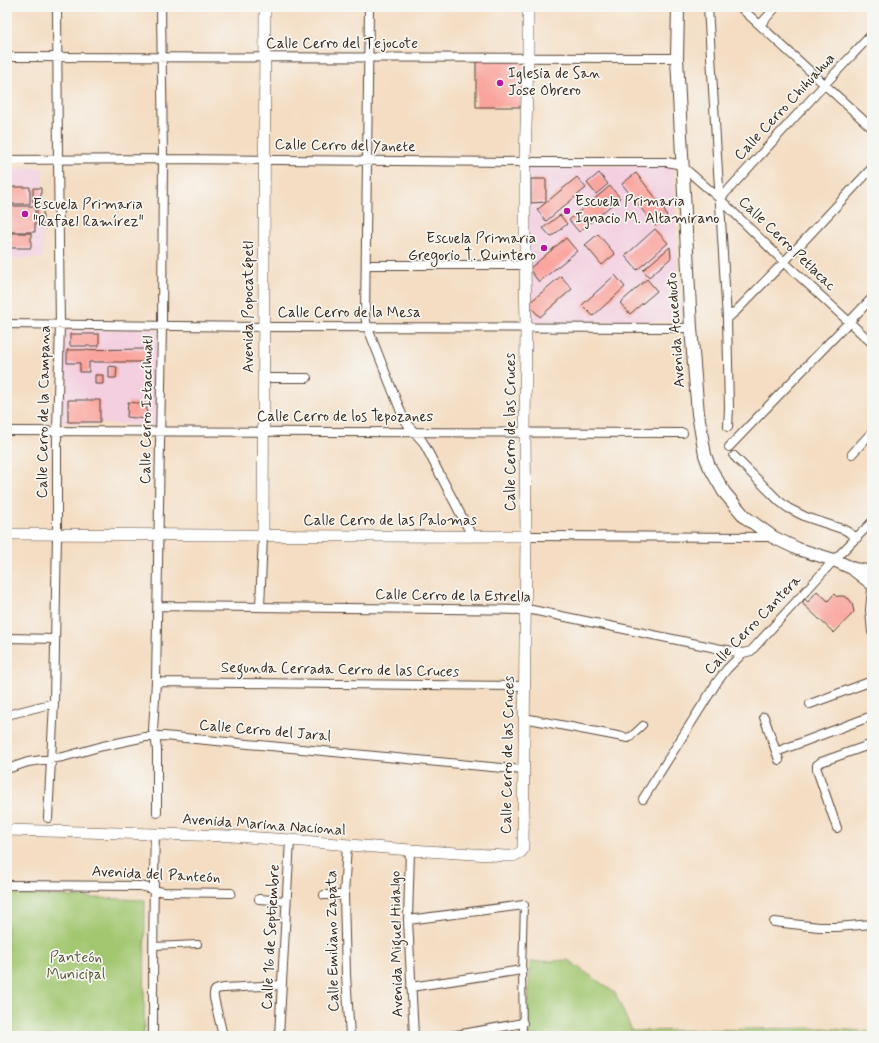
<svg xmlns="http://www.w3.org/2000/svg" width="879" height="1043" viewBox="0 0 879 1043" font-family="Mynerve,sans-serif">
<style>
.built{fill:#f3cfe0}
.green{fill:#a3c771;stroke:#6f7848}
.building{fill:#f9a49d}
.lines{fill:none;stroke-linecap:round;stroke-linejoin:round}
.pedestrian-casing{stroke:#574537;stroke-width:8}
.minor-casing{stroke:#574537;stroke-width:10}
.tertiary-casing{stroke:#574537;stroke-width:12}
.secondary-casing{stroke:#574537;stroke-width:14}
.pedestrian{stroke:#fff;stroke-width:6}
.minor{stroke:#fff;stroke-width:8}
.tertiary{stroke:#fff;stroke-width:11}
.secondary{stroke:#fff;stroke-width:12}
.poi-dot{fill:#b5179e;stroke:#f6f6f2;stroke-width:1.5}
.labels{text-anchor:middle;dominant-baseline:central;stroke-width:3.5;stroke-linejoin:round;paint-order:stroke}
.street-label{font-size:15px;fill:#3b2a1e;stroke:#f6f6f2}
.poi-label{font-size:15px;fill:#3b2a1e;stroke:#f6f6f2;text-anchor:start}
.park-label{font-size:15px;fill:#5a5937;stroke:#f6f6f2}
</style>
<rect width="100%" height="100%" fill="#f6f6f2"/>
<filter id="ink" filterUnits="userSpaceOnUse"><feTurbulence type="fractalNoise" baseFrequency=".025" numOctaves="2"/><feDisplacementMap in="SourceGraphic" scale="8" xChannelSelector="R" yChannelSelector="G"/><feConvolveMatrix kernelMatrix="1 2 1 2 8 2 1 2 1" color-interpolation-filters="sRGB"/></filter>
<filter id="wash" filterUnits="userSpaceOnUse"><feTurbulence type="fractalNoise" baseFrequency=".012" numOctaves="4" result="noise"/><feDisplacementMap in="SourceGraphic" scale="16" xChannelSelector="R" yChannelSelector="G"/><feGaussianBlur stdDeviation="0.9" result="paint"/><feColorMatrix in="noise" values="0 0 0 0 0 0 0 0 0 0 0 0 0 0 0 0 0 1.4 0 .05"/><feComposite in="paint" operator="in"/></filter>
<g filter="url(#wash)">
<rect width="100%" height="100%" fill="#f4ddc2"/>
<path class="built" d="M673 165 681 321 526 322V166Z
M7 168H43V258L7 259Z
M158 329V425L60 423 62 330Z"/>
<path class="green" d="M7 894 145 900 144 1036H7Z
M568 960 615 993 632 1031 824 1028 872 1032V1036H527L530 962Z"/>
<g id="blocks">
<path class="building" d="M524 58V107H476V59Z
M599 173 608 184 596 194 587 183Z
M636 173 663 207 667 217 655 226 622 184Z
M577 177 586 188 546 221 537 210Z
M531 179H546V202L531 203Z
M610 186 620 198 579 232 569 220Z
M7 187H30V204H7Z
M33 188H41V201L33 202Z
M37 203H43V225H37Z
M7 206H35V232H7Z
M560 215 567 224 551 237 543 228Z
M655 229 668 243 637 270 625 256Z
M7 233H31V248H7Z
M598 234 615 254 602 265 585 245Z
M566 238 577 251 539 282 529 269Z
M670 247 671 258 649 277 643 270Z
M615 275 625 287 593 316 582 305Z
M561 276 572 289 540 317 528 304Z
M647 279 657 291 630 314 620 303Z
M70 334H99V346H70Z
M147 349V362H89V372H80V363H67V350Z
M109 366 117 367 116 378H109Z
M95 375H103V384H95Z
M68 400H100V422H68Z
M128 402 147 404 146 419 127 417Z
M817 591 828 601 834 594 837 597 838 596H843L849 599 852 603 854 612 834 633 802 603 805 599 808 602Z"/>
</g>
</g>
<g filter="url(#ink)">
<use href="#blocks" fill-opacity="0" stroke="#574537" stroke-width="1"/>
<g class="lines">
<g class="pedestrian-casing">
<path id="pedestrian" d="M630 737 643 725
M154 946 198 944
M523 1036 522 970 524 905"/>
</g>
<g class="minor-casing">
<path id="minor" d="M369 7 365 316 367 326 403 417 408 425 423 442 472 536
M708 7 727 319 729 408 728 427
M740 7 872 128
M760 25 776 7
M7 57 677 58
M7 160 163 159 525 162H667L677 164 682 166 720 199 784 262 872 343
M720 199 825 84 872 34
M366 265H525
M727 319 737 310 784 262 872 168
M7 324 264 327 691 328
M263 378H307
M7 431 683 433
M729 447 872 298
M852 454 872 432
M734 456 779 501 788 508 806 517 845 530 857 538
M526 536 773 537
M872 589 870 610 872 632
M158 606 532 610 716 648 743 653
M260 607 263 536
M7 638 55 639
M156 682 524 686
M810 704 872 681
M7 715 54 703
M764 717 779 760
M524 718 628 738 630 737
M776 752 872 716
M7 769 28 762 63 757 103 746 145 737 164 736 523 770
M643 799 717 682 727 669 743 653 751 651 834 560 872 522
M157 813V750L156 742 153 730 156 682 162 325 163 159 161 7
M48 818 54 703 57 534V430L60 325 58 160 57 7
M837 828 817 770V765L821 762 872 744
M347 845 344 895 346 975 350 1036
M410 850 408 920 414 1036
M7 885 139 886C148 887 155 891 164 892L231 893
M324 895H344
M259 899 286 901
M408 920 524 905
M774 922 819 927H837L872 924
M411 987 522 970
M153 1036C153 968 153 901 155 833
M223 1036 214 998C213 989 216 989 224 988L282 985
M279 1036 290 840
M451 1036 523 1023"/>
</g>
<g class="tertiary-casing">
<path id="tertiary" d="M7 534C180 534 353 537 526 536
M263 536 265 7
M7 830 231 836 290 840 410 850 505 856H513L521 852 523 849 526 536 525 432 526 327 525 265V162L528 58V7"/>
</g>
<g class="secondary-casing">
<path id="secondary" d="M678 7 677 58 691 328 698 414 705 455 709 466 724 492 745 517 773 537 798 549 834 560 854 569 872 572
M854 570 872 584"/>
</g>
<use href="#pedestrian" class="pedestrian"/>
<use href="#minor" class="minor"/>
<use href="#tertiary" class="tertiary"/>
<use href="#secondary" class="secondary"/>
</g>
</g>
<g class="poi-dot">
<circle cx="500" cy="83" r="4"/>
<circle cx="567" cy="211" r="4"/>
<circle cx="25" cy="214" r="4"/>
<circle cx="544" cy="248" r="4"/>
</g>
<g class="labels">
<g class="street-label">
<text x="342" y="44">Calle Cerro del Tejocote</text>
<text transform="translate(785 107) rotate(-47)">Calle Cerro Chihuahua</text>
<text transform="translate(345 146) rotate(1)">Calle Cerro del Yanete</text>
<text transform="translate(787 244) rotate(44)">Calle Cerro Petlacac</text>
<text transform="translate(249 307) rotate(-90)">Avenida Popocatépetl</text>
<text x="349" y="313">Calle Cerro de la Mesa</text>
<text transform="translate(676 330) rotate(-94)">Avenida Acueducto</text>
<text transform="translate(147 410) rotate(-89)">Calle Cerro Iztaccíhuatl</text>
<text transform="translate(44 412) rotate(-89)">Calle Cerro de la Campana</text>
<text x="345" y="417">Calle Cerro de los Tepozanes</text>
<text transform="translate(511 432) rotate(-90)">Calle Cerro de las Cruces</text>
<text x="390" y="521">Calle Cerro de las Palomas</text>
<text transform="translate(453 596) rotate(1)">Calle Cerro de la Estrella</text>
<text transform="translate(753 625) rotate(-46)">Calle Cerro Cantera</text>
<text transform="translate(340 670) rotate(1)">Segunda Cerrada Cerro de las Cruces</text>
<text transform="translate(265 731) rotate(5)">Calle Cerro del Jaral</text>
<text transform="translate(508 755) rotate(-89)">Calle Cerro de las Cruces</text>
<text transform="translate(264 825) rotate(4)">Avenida Marina Nacional</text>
<text transform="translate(156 875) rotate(3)">Avenida del Panteón</text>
<text transform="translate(271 937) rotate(-87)">Calle 16 de Septiembre</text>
<text transform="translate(333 941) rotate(-91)">Calle Emiliano Zapata</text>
<text transform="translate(397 944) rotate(-91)">Avenida Miguel Hidalgo</text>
</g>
<g class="poi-label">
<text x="508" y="74">Iglesia de San<tspan x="508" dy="17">Jose Obrero</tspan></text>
<text x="575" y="202">Escuela Primaria<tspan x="575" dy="17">Ignacio M. Altamirano</tspan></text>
<text x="33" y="205">Escuela Primaria<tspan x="33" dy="17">"Rafael Ramírez"</tspan></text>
<text x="536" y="239" text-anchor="end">Escuela Primaria<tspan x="536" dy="17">Gregorio T. Quintero</tspan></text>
</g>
<g class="park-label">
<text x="76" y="958">Panteón<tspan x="76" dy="17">Municipal</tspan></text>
</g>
</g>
<rect width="879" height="1043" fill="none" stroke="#f6f6f2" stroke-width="24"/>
</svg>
